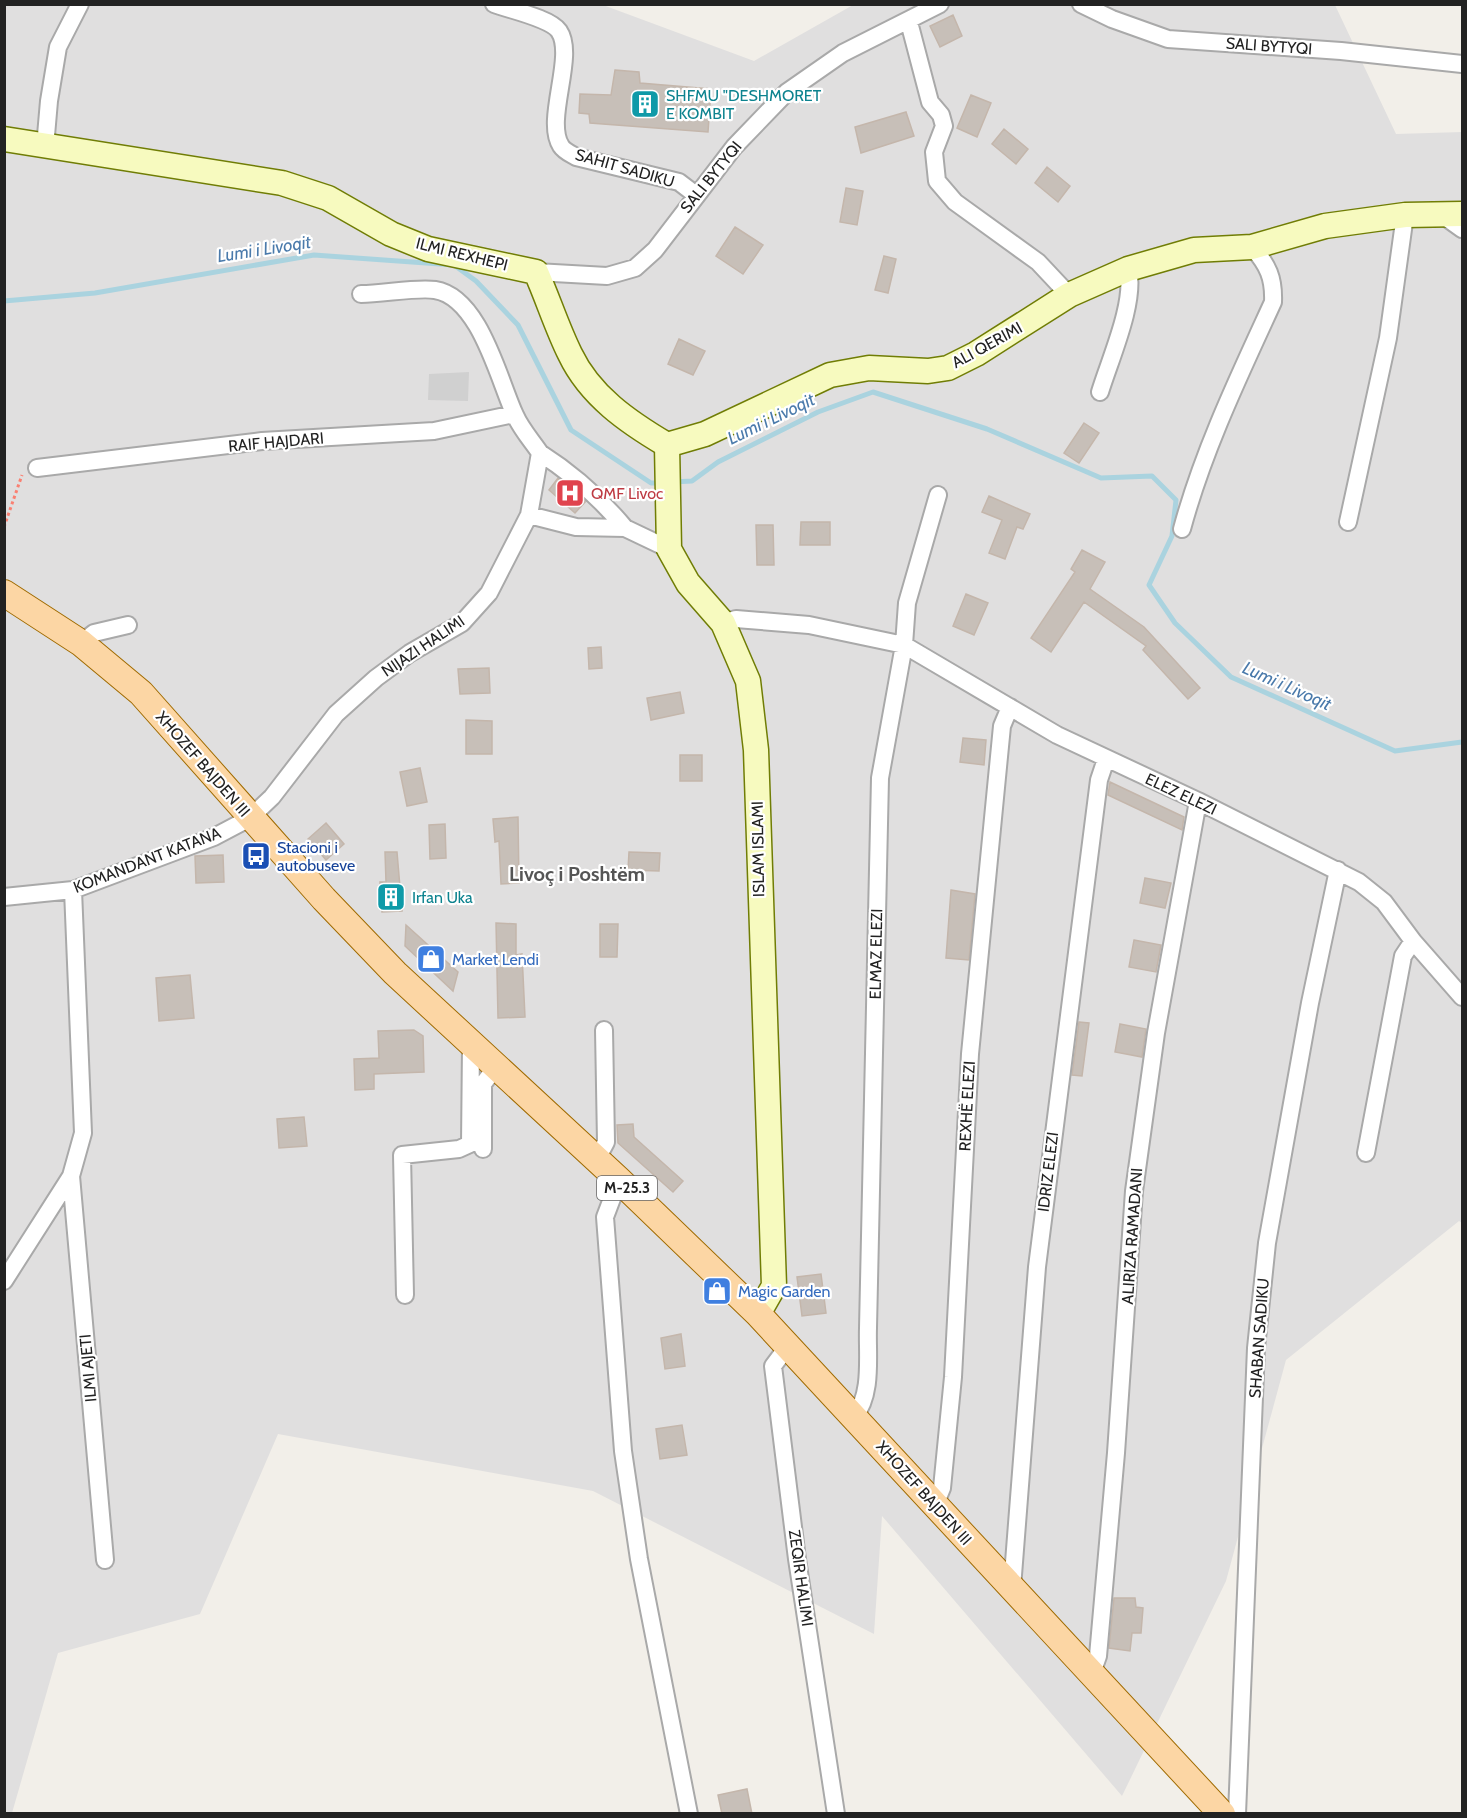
<svg xmlns="http://www.w3.org/2000/svg" width="1467" height="1818" viewBox="0 0 1467 1818" font-family="Cabin,sans-serif">
<style>
.residential{fill:#e0dfdf}
.religious{fill:#d0d0d0}
.lines{fill:none;stroke-linecap:round;stroke-linejoin:round}
.stream{stroke:#aad3df;stroke-width:5}
.building{fill:#c7bfb8;stroke:#c4b6ab;stroke-width:1.5}
.street-casing{stroke:#a9a9a9;stroke-width:20}
.secondary-casing{stroke:#707d05;stroke-width:27}
.primary-casing{stroke:#a06b00;stroke-width:28}
.path{stroke:#fa8072;stroke-width:3;stroke-dasharray:3 3;stroke-linecap:butt}
.street{stroke:#fff;stroke-width:16}
.secondary{stroke:#f7fabf;stroke-width:24}
.primary{stroke:#fcd6a4;stroke-width:26}
.labels{text-anchor:middle;dominant-baseline:central;stroke-width:4.5;stroke-linejoin:round;paint-order:stroke}
.shield{fill:#fff;stroke:#646464;stroke-width:1.5}
.shield-label{font-size:15px;font-weight:bold;fill:#222}
.street-label{font-size:16px;fill:#222;stroke:#fff}
.culture-label{font-size:16px;fill:#0d838f;stroke:#fff;text-anchor:start}
.health-label{font-size:16px;fill:#be3a42;stroke:#fff;text-anchor:start}
.transit-label{font-size:16px;fill:#164399;stroke:#fff;text-anchor:start}
.shop-label{font-size:16px;fill:#366cbe;stroke:#fff;text-anchor:start}
.water-label{font-size:18px;font-style:italic;fill:#4a7aab;stroke:#fff}
.quarter-label{font-size:20px;font-weight:bold;fill:#555;stroke:#fff}
</style>
<rect width="100%" height="100%" fill="#f2efe9"/>
<path class="residential" d="M5 5H603L754 61 853 5H1335L1396 134 1462 132V1223L1459 1221 1286 1360 1226 1581 1122 1796 882 1516 874 1634 593 1491 278 1434 200 1614 58 1653 12 1813 5 1814Z"/>
<path class="religious" d="M469 372 468 401 428 400 429 374Z"/>
<g class="lines">
<path class="stream" d="M4 301 95 293 314 255 454 265 476 281 518 325 571 430 651 483H661
M673 482 692 481 718 462 818 412 873 392 987 429 1101 478 1152 476 1176 500 1172 536 1149 585 1175 623 1231 677 1395 751 1462 742"/>
</g>
<path class="building" d="M953 15 962 36 940 47 930 26Z
M615 70 639 72 640 83 711 89 708 132 590 123 589 114 579 113 580 94 611 95Z
M971 95 991 103 977 137 957 128Z
M906 112 914 136 861 153 855 127Z
M1004 129 1028 149 1016 164 992 144Z
M1047 167 1070 186 1058 202 1035 183Z
M846 188 863 191 857 225 840 222Z
M735 227 763 245 743 274 716 256Z
M884 256 896 259 888 293 875 290Z
M679 339 705 351 693 375 668 364Z
M1084 423 1099 433 1079 463 1064 453Z
M558 478 586 501 575 513 549 490Z
M989 496 1030 514 1023 529 1017 527 1005 559 989 553 1002 520 982 512Z
M801 522H830V545H800Z
M756 525H773L774 565H757Z
M1082 550 1105 562 1090 589 1144 627 1200 688 1188 699 1143 650 1146 646 1084 602 1051 652 1031 638 1075 572 1071 569Z
M966 594 988 603 974 635 953 626Z
M601 647 602 668 589 669 588 648Z
M489 668 490 693 460 694 458 669Z
M680 692 684 713 651 720 647 698Z
M466 720 492 721V754H466Z
M963 738 986 740 984 765 960 762Z
M680 755H702V781H680Z
M420 768 427 802 407 806 400 772Z
M1110 782 1184 817 1182 830 1108 795Z
M518 817 519 883 501 884 499 841 495 842 493 819Z
M326 823 344 844 326 860 308 839Z
M445 824 446 858 430 859 429 825Z
M385 852H397L402 911 382 912 380 882H386Z
M629 852 660 853 659 871 628 870Z
M223 855 224 882 196 883 195 856Z
M1145 878 1171 883 1165 908 1140 903Z
M951 890 975 894 969 960 946 958Z
M496 923 516 924V955L522 954 525 1017 498 1018Z
M600 924H618L617 957H600Z
M406 925 458 972 453 991 405 946Z
M1134 940 1161 945 1156 972 1129 967Z
M190 975 194 1018 159 1021 156 978Z
M1079 1022 1089 1023 1082 1076 1072 1075Z
M1120 1024 1146 1029 1142 1057 1115 1052Z
M414 1030 423 1036 424 1072 374 1074V1089L355 1090 354 1059 379 1058 378 1031Z
M304 1117 307 1146 279 1148 277 1119Z
M633 1124 634 1137 683 1181 673 1192 618 1143 617 1125Z
M821 1274 826 1313 802 1316 797 1277Z
M681 1334 685 1366 665 1369 661 1338Z
M682 1425 687 1455 660 1459 656 1429Z
M1114 1598H1135L1136 1607 1143 1608 1141 1633H1132L1130 1651 1109 1648Z
M747 1789 752 1814H722L718 1795Z"/>
<g class="lines">
<g class="street-casing">
<path id="street" d="M494 4C510 10 550 18 559 31 576 56 544 120 561 146 564 151 571 154 576 157L679 182 696 195
M1081 4 1112 19 1168 39 1341 51 1462 64
M909 22 930 102 941 115 944 126 934 152 937 181 955 202 1038 262 1069 295
M45 147 49 101 58 47 80 4
M1441 214 1462 229
M536 272 607 276 635 268 655 250 734 147 787 92 843 53 940 4
M1100 392C1110 359 1136 302 1128 269
M540 453C573 474 600 498 625 528
M37 468 262 441 434 431 514 414
M529 515 576 527 625 528 669 549
M1348 522 1388 338 1405 215
M1182 529C1203 451 1239 376 1273 302 1274 278 1268 265 1252 247
M723 623 736 619 809 625 904 645 1057 735 1198 801 1359 882 1384 902 1413 941 1462 997
M81 643 94 633 128 625
M4 897 73 890 214 837 250 818 272 797 336 714 376 678 410 653 462 623 489 593 529 515 540 453C532 441 521 429 515 415 499 381 480 297 435 290 417 287 383 294 361 294
M483 1149V1084L496 1067
M1366 1153 1403 956 1413 941
M597 1159 606 1142 604 1030
M71 1176 105 1560
M619 1180 605 1217 623 1451 639 1559 689 1814
M4 1281 71 1176 83 1133 73 890
M405 1295 402 1155 459 1149 470 1144 471 1045
M788 1346 773 1366 797 1559 836 1814
M854 1417C873 1394 867 1356 868 1328L880 778 904 645 907 603 938 495
M935 1505 942 1488 953 1377 970 1054 1002 726 1010 707
M1012 1588 1037 1267 1099 780 1106 759
M1092 1673 1098 1656 1116 1453 1134 1191 1156 1033 1198 801
M1237 1814 1256 1348 1267 1243 1310 1003 1338 870"/>
</g>
<g class="secondary-casing">
<path id="secondary" d="M4 139 282 183 328 198 391 234 428 249 536 272C548 299 557 328 570 354 590 396 628 422 667 445
M667 445 669 549 688 583 723 623 748 681 756 750 774 1286 758 1314
M667 445 705 434 830 375 869 368 928 371 948 368 976 354 1069 295 1128 269 1194 250 1252 247 1325 226 1405 215 1462 214"/>
</g>
<g class="primary-casing">
<path id="primary" d="M4 593 81 643 141 693 324 899 395 973 619 1180 758 1314 1222 1814"/>
</g>
<path class="path" d="M4 527 22 475"/>
<use href="#street" class="street"/>
<use href="#secondary" class="secondary"/>
<use href="#primary" class="primary"/>
</g>
<defs>
<g id="building-square" transform="scale(1.5)"><rect x="-9" y="-9" width="18" height="18" rx="4" fill="#0f9aa8" stroke="#fff"/><path d="M-4-6H4V6H1V3H-1V6H-4ZM-2.5-4.3h1.7v1.8h-1.7ZM.8-4.3h1.7v1.8H.8ZM-2.5-1h1.7V.8h-1.7ZM.8-1h1.7V.8H.8Z" fill="#fff"/></g>
<g id="hospital-square" transform="scale(1.5)"><rect x="-9" y="-9" width="18" height="18" rx="4" fill="#e0444e" stroke="#fff"/><path d="M-5-5h3v3.5h4V-5h3V5h-3V1.5h-4V5h-3Z" fill="#fff"/></g>
<g id="bus-square" transform="scale(1.5)"><rect x="-9" y="-9" width="18" height="18" rx="4" fill="#1a4fb4" stroke="#fff"/><path d="M-5-6H5V4H4V6H2V4H-2V6H-4V4H-5ZM-3.5-4V0h7V-4ZM-3.5 1.2v1.5H-2V1.2ZM2 1.2v1.5H3.5V1.2Z" fill="#fff"/></g>
<g id="shop-square" transform="scale(1.5)"><rect x="-9" y="-9" width="18" height="18" rx="4" fill="#3f7fe0" stroke="#fff"/><path d="M-5-2.5h2.3a2.7 3.5 0 0 1 5.4 0H5L5.5 6h-11ZM-1.5-2.5h3a1.5 2.3 0 0 0-3 0Z" fill="#fff"/></g>
</defs>
<g fill-rule="evenodd">
<use href="#building-square" x="645" y="104"/>
<use href="#hospital-square" x="570" y="493"/>
<use href="#bus-square" x="256" y="856"/>
<use href="#building-square" x="391" y="897"/>
<use href="#shop-square" x="431" y="959"/>
<use href="#shop-square" x="717" y="1291"/>
</g>
<g class="labels">
<rect class="shield" x="597" y="1176" width="60" height="24" rx="4.5"/>
<g class="shield-label">
<text x="627" y="1188">M-25.3</text>
</g>
<g class="street-label">
<text transform="translate(1269 46) rotate(4)">SALI BYTYQI</text>
<text transform="translate(625 168) rotate(16)">SAHIT SADIKU</text>
<text transform="translate(711 177) rotate(-51)">SALI BYTYQI</text>
<text transform="translate(462 254) rotate(14)">ILMI REXHEPI</text>
<text transform="translate(987 345) rotate(-29)">ALI QERIMI</text>
<text transform="translate(276 442) rotate(-5)">RAIF HAJDARI</text>
<text transform="translate(423 646) rotate(-34)">NIJAZI HALIMI</text>
<text transform="translate(203 764) rotate(49)">XHOZEF BAJDEN III</text>
<text transform="translate(1181 794) rotate(25)">ELEZ ELEZI</text>
<text transform="translate(758 849) rotate(-91)">ISLAM ISLAMI</text>
<text transform="translate(147 860) rotate(-21)">KOMANDANT KATANA</text>
<text transform="translate(876 954) rotate(-89)">ELMAZ ELEZI</text>
<text transform="translate(967 1106) rotate(-87)">REXHË ELEZI</text>
<text transform="translate(1048 1172) rotate(-83)">IDRIZ ELEZI</text>
<text transform="translate(1132 1236) rotate(-86)">ALIRIZA RAMADANI</text>
<text transform="translate(1259 1338) rotate(-86)">SHABAN SADIKU</text>
<text transform="translate(88 1368) rotate(-95)">ILMI AJETI</text>
<text transform="translate(924 1493) rotate(48)">XHOZEF BAJDEN III</text>
<text transform="translate(801 1578) rotate(82)">ZEQIR HALIMI</text>
</g>
<g class="culture-label">
<text x="666" y="95">SHFMU "DESHMORET<tspan x="666" dy="18">E KOMBIT</tspan></text>
<text x="412" y="897">Irfan Uka</text>
</g>
<g class="health-label">
<text x="591" y="493">QMF Livoc</text>
</g>
<g class="transit-label">
<text x="277" y="847">Stacioni i<tspan x="277" dy="18">autobuseve</tspan></text>
</g>
<g class="shop-label">
<text x="452" y="959">Market Lendi</text>
<text x="738" y="1291">Magic Garden</text>
</g>
<g class="water-label">
<text transform="translate(264 249) rotate(-9)">Lumi i Livoqit</text>
<text transform="translate(771 419) rotate(-26)">Lumi i Livoqit</text>
<text transform="translate(1287 686) rotate(24)">Lumi i Livoqit</text>
</g>
<g class="quarter-label">
<text x="577" y="874">Livoç i Poshtëm</text>
</g>
</g>
<rect width="1467" height="1818" fill="none" stroke="#222222" stroke-width="12"/>
</svg>
